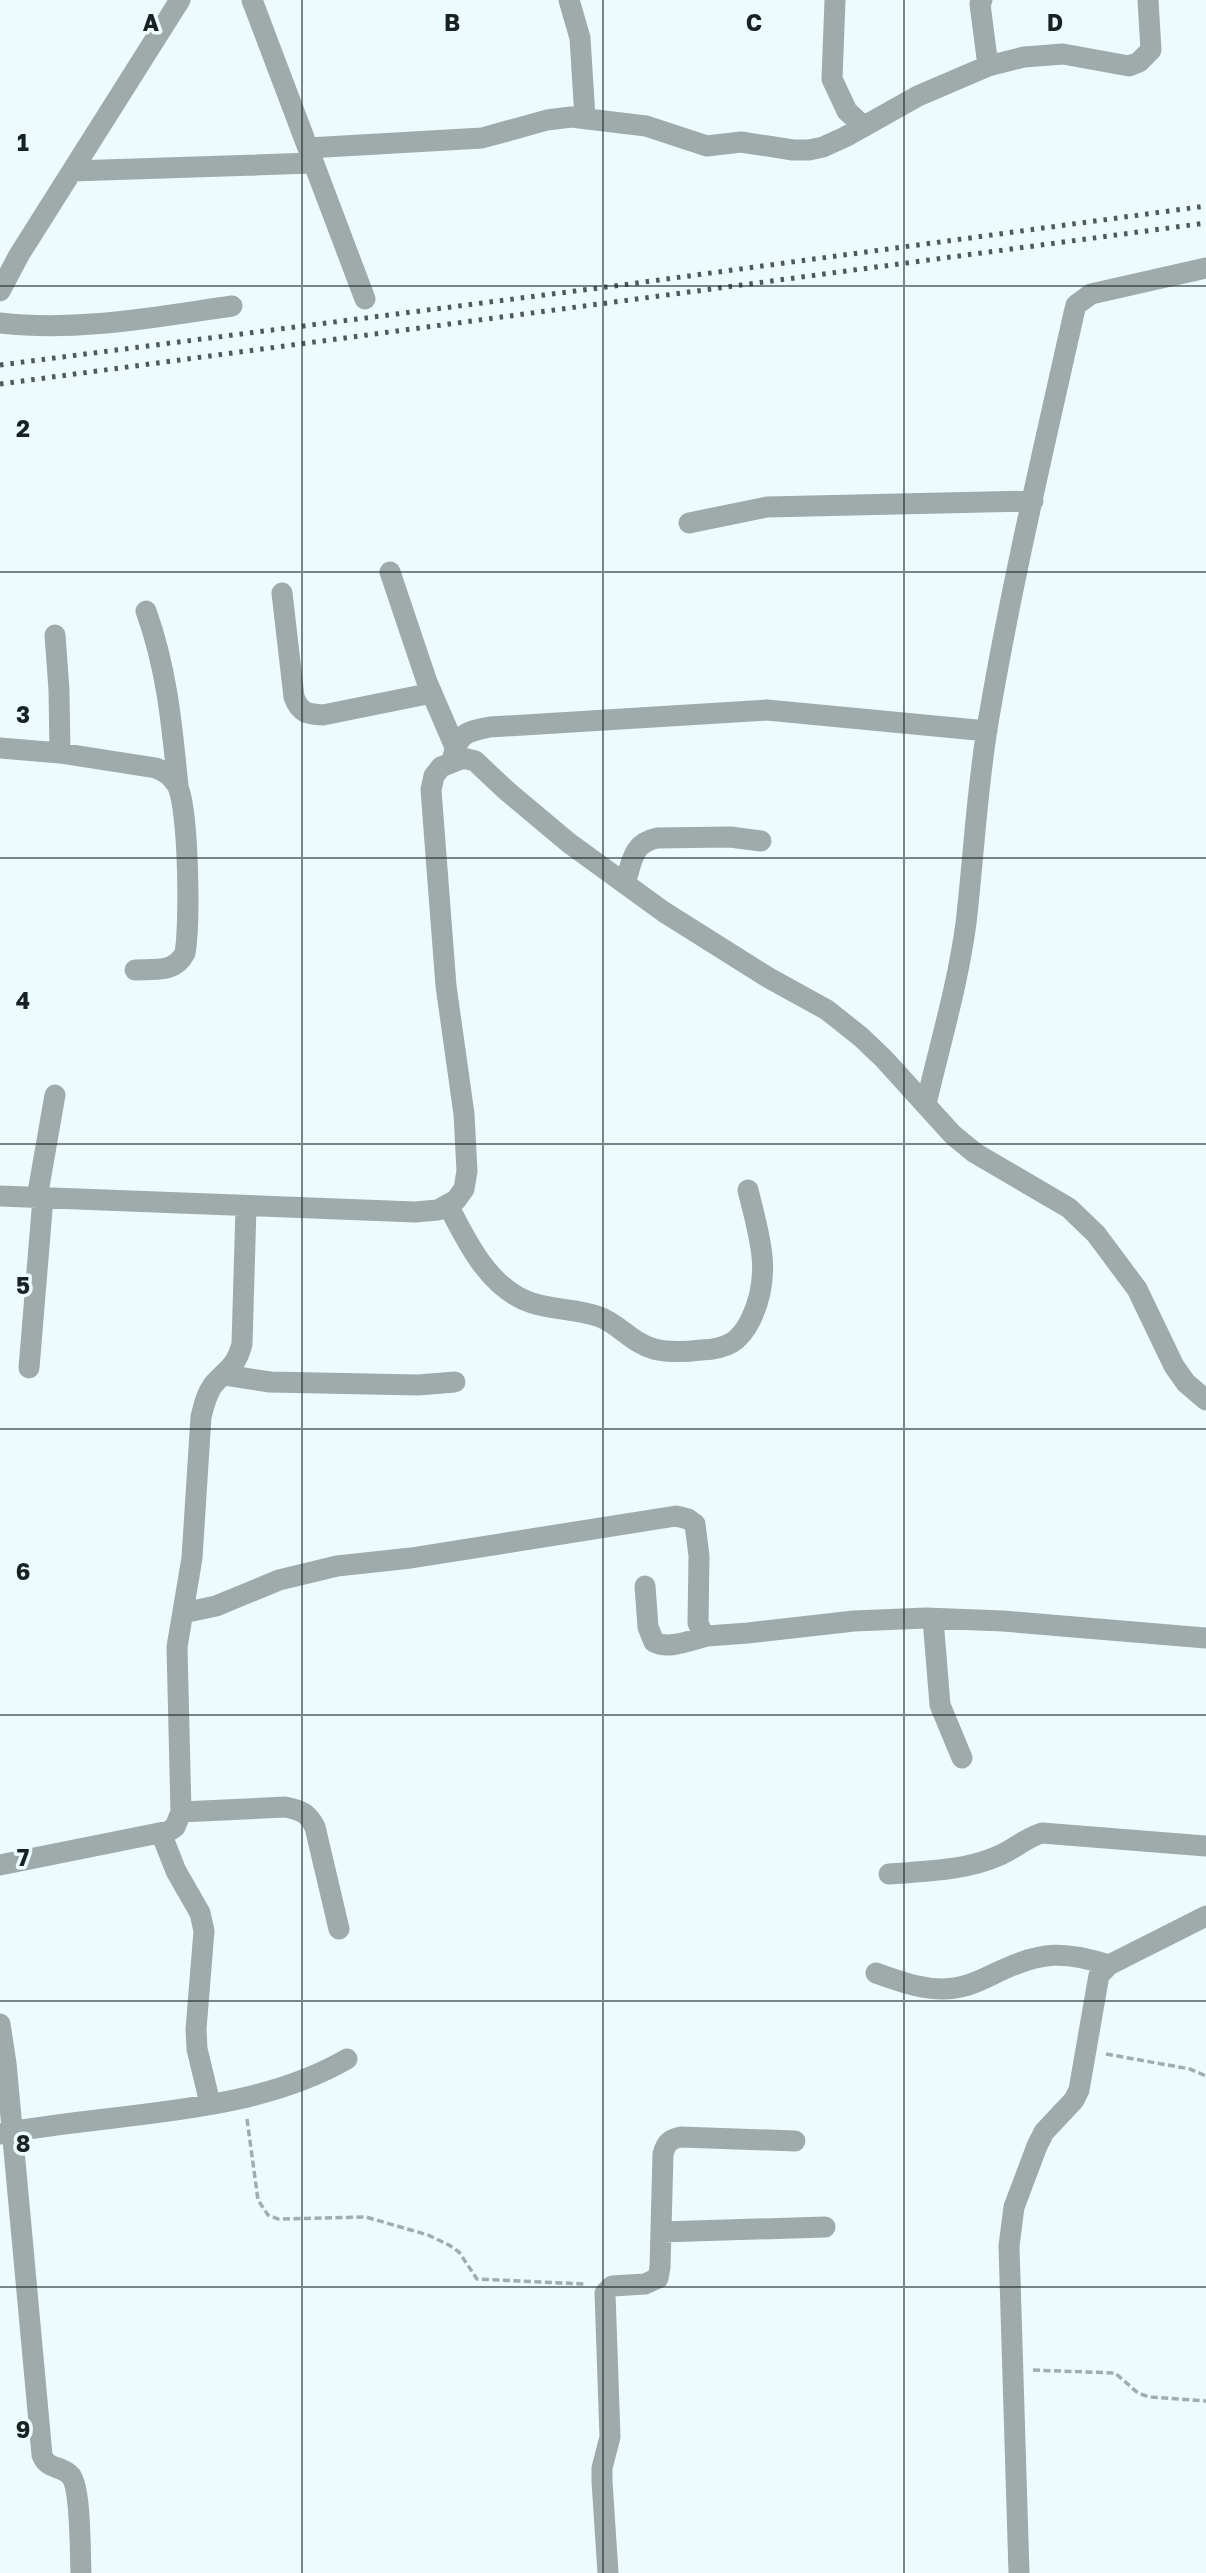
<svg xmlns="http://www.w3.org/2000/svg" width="1206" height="2573" viewBox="0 0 1206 2573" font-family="'Golos Text',sans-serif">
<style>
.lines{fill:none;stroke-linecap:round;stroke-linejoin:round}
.path{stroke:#9fadae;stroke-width:3.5;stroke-dasharray:7 3.5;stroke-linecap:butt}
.minor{stroke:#9faaab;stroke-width:21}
.rail{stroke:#4d595a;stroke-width:5;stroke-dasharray:3.5 7;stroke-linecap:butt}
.grid{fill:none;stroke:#182223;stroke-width:2;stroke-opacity:0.55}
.grid-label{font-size:23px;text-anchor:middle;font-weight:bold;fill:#182223;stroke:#ecfcfe;stroke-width:7;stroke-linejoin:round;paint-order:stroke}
</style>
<rect width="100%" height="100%" fill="#ecfcfe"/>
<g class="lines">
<path class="path" d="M1106 2054 1190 2069 1206 2076
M247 2119 258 2200 268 2215 278 2219 366 2217 428 2235 449 2245 459 2252 477 2279 585 2284
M1033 2370 1115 2373 1138 2393 1149 2397 1206 2401"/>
<path class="minor" d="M252 0 365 299
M569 0 580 38 585 118
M835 0 832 79 847 111 863 126
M982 0 980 4 988 66
M308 148 482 138 547 120 571 117 646 126 707 146 741 142 793 150H809L823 147 845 137 918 96 988 66 1024 57 1063 54 1129 66 1139 62 1151 50 1148 0
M72 171 313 163
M0 291 19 255 180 0
M0 323C78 332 155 317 232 306
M689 523 767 507 1033 501
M390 572 427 682 455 747
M282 593 294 697C300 713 307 714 323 715L432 693
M146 611C167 669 172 726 178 786
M55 635 59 690 60 753
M0 748 60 753 156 768C166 772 171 776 177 785 189 807 190 925 185 953 175 973 155 969 135 970
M452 761C458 734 464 732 490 727L767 710 987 731
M625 884C632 862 632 843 657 838L730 837 761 841
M926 1104C940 1044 958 984 966 923 974 854 977 785 989 717 1012 582 1044 447 1074 313L1076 305 1091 294 1206 268
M0 1196 415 1212 438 1210 456 1200 464 1189 467 1171 464 1114 446 986 431 790 434 776 441 767 463 758 475 761 507 791 569 843 664 912 769 978 827 1010 861 1037 884 1059 953 1135 975 1153 1069 1208 1096 1234 1137 1289 1174 1366 1186 1383 1206 1400
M37 1198 55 1095
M448 1205C467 1242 489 1289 532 1303 554 1310 579 1309 600 1317 620 1325 632 1343 654 1349 670 1353 685 1352 701 1350 727 1349 740 1342 751 1319 773 1273 759 1236 748 1190
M29 1368 43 1198
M225 1375 270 1382 418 1385 455 1382
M645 1586 648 1627 654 1642C669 1650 691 1640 707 1636
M183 1613 216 1606 279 1580 337 1566 411 1558 676 1516 688 1519 695 1524 699 1556 698 1623 702 1632 707 1636 748 1633 854 1621 926 1618 1003 1621 1206 1638
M933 1619 940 1705 962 1758
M181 1812 285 1807C301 1810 308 1813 315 1827L339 1929
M161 1833 176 1871 200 1913 204 1931 196 2029 197 2049 210 2103
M0 1865 169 1831 175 1827 181 1812 177 1647 192 1558 201 1417C204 1405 206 1395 213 1385 227 1369 236 1367 242 1344L246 1207
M889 1874C926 1871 964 1871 998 1856 1013 1850 1025 1838 1042 1833L1206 1846
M876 1973C901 1982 927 1992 955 1988 971 1986 985 1978 1000 1971 1042 1951 1065 1951 1109 1965
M0 2024 6 2063 42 2455C47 2470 62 2465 71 2476 81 2489 80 2553 81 2573
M0 2134C111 2112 247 2117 347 2059
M661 2232 825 2227
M608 2573 602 2481V2468L610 2437 605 2293 612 2286 645 2284 658 2278 660 2267 663 2154C666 2143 670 2139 681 2137L795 2141
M1019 2573 1009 2246 1014 2207 1037 2146 1044 2132 1074 2100 1079 2090 1099 1975 1109 1965 1206 1916"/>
<path class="rail" d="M0 365 622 285 1206 206
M0 384 1206 223"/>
</g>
<path class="grid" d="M302 0V2573M603 0V2573M904 0V2573M0 286H1206M0 572H1206M0 858H1206M0 1144H1206M0 1429H1206M0 1715H1206M0 2001H1206M0 2287H1206"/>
<g class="grid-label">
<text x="151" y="31">A</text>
<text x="452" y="31">B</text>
<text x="754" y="31">C</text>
<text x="1055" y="31">D</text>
<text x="23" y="151">1</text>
<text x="23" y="437">2</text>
<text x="23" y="723">3</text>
<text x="23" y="1009">4</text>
<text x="23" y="1294">5</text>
<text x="23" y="1580">6</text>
<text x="23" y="1866">7</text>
<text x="23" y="2152">8</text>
<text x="23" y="2438">9</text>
</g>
</svg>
